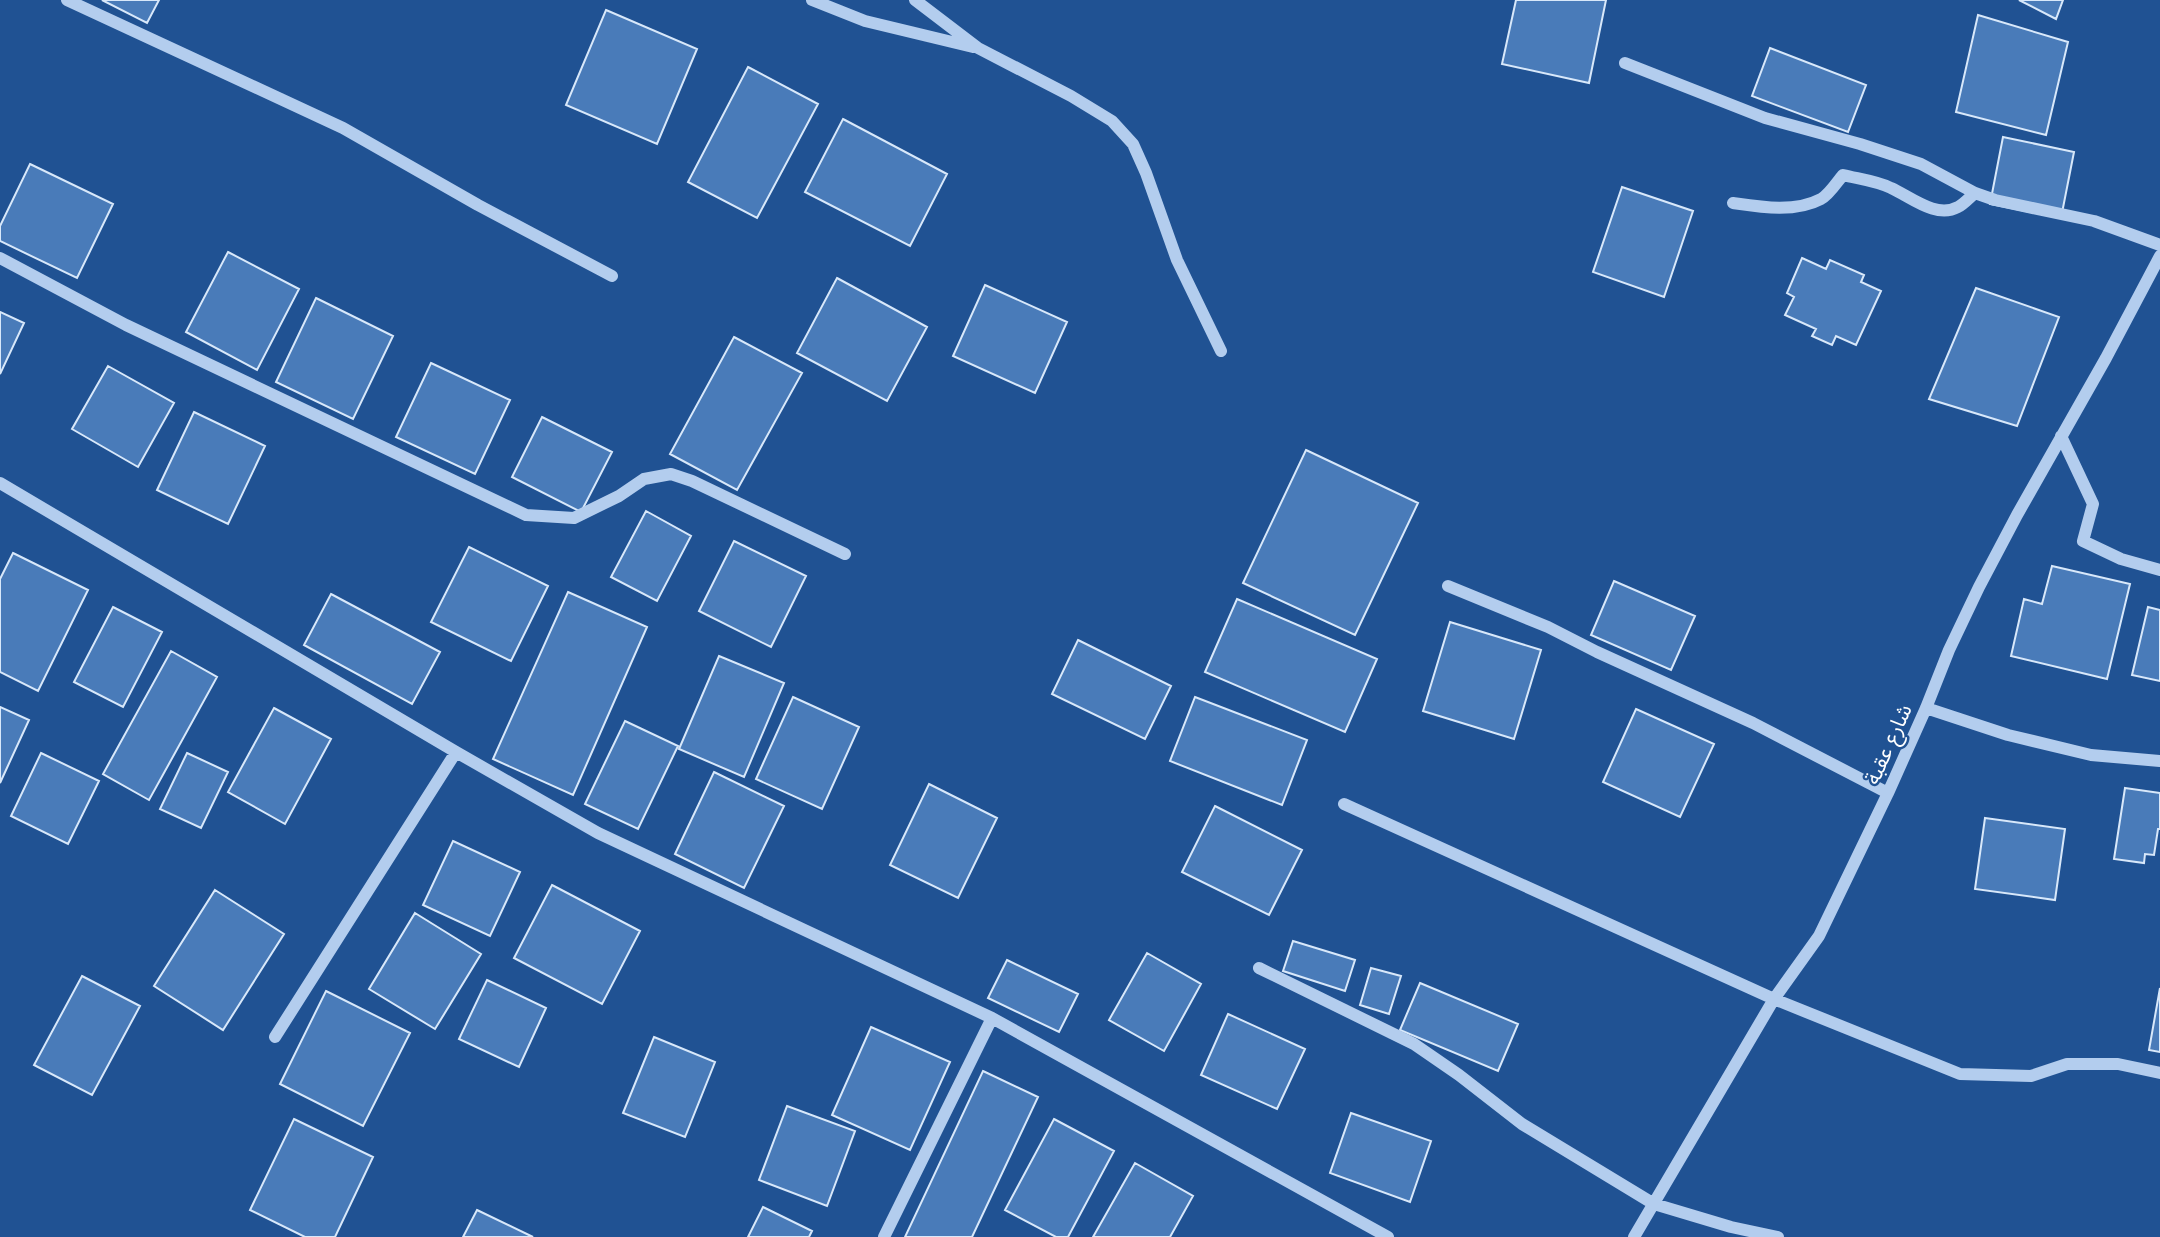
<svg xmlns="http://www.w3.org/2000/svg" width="2160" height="1237" viewBox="0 0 2160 1237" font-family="Arial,'Noto Sans Arabic',sans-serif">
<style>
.building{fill:#497bb9;stroke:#d8e8fa;stroke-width:2}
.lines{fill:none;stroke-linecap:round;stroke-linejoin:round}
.minor{stroke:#b3cdee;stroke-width:12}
.labels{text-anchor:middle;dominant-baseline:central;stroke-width:5;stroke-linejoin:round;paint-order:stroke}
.street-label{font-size:21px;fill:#fff;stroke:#205293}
</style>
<rect width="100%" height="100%" fill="#205293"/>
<path class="building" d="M102 0H159L147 23Z
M1516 0H1606L1589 83 1502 64Z
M2019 0H2063L2056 19Z
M606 10 697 49 657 144 566 105Z
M1978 15 2068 42 2046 135 1956 112Z
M1770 48 1866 85 1848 132 1752 96Z
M748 67 818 104 757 218 688 182Z
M843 119 947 174 910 246 805 192Z
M2003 137 2074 152 2061 218 1990 204Z
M30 164 113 204 77 278 0 241V226Z
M1622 187 1693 211 1664 297 1593 272Z
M228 252 299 289 257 370 186 332Z
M1802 258 1826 269 1830 260 1864 275 1861 282 1881 291 1856 345 1836 336 1832 345 1812 336 1816 329 1785 315 1794 297 1787 293Z
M837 278 927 327 887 401 797 353Z
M985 285 1067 322 1035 393 953 356Z
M1976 288 2059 317 2017 426 1929 399Z
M316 298 393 336 353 419 276 382Z
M0 312 24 323 0 374Z
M734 337 802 373 737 490 670 454Z
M431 363 510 400 475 474 396 437Z
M108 366 174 403 138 467 72 429Z
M194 412 265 446 228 524 157 490Z
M542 417 612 452 581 512 512 477Z
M1306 450 1418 503 1355 635 1243 583Z
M646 511 691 536 657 601 611 577Z
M734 541 806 576 771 647 699 611Z
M469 547 548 586 511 661 431 622Z
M13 553 88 590 38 691 0 672V579Z
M2052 566 2130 584 2107 679 2011 656 2024 599 2042 604Z
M1614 581 1695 616 1671 670 1591 635Z
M568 592 647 627 573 795 493 759Z
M331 594 440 652 412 704 304 645Z
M1237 599 1377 659 1345 732 1205 672Z
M113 607 162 632 123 707 74 682Z
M2148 607 2160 610V681L2132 675Z
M1450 622 1541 650 1514 739 1423 711Z
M1078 640 1171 686 1145 739 1052 694Z
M171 651 217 677 149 800 103 774Z
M719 656 784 683 744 777 679 749Z
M793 697 859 727 822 809 756 779Z
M1195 697 1307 740 1282 805 1170 761Z
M0 707 29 720 0 783Z
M274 708 331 739 285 824 228 792Z
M1636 709 1714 744 1680 817 1603 782Z
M625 721 678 746 638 829 585 804Z
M41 753 99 781 68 844 11 816Z
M187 753 228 772 201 828 160 809Z
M714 772 784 806 744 888 675 854Z
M929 784 997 818 958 898 890 865Z
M2125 788 2160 793V829H2158L2154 855 2145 854 2144 863 2114 859Z
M1215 806 1302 850 1269 915 1182 872Z
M1985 818 2065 829 2055 900 1975 889Z
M453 841 520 872 490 936 423 905Z
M552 885 640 931 602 1004 514 958Z
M215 890 284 934 223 1030 154 986Z
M415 913 481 954 435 1029 369 989Z
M1293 941 1355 960 1345 991 1283 971Z
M1147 953 1201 984 1164 1051 1109 1020Z
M1007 960 1078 994 1059 1032 988 998Z
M1371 968 1401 976 1389 1014 1360 1005Z
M82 976 140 1006 92 1095 34 1065Z
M487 980 546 1008 519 1067 459 1039Z
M1420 983 1518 1024 1498 1071 1400 1030Z
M2160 988V1052L2149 1050Z
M326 991 410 1033 363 1126 280 1084Z
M1228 1014 1305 1049 1277 1109 1201 1075Z
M871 1027 950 1062 910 1150 832 1115Z
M654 1037 715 1062 685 1137 623 1113Z
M983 1071 1038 1097 972 1237H905Z
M787 1106 855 1131 827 1206 759 1180Z
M1351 1113 1431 1141 1410 1202 1330 1173Z
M294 1119 373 1157 335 1237H305L250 1210Z
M1054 1119 1114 1151 1068 1237H1056L1005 1210Z
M1135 1163 1193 1196 1170 1237H1093Z
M763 1207 812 1231 809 1237H748Z
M477 1210 533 1237H463Z"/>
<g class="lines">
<path class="minor" d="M67 0 343 128 478 205 612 276
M812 0 865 21 973 47
M915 0 978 48 1071 96 1112 121 1133 144 1146 173 1177 260 1221 351
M1625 63 1765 118 1860 144 1921 164 1975 193 1995 200 2094 221 2160 245
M1733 203C1760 207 1795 213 1821 199 1829 195 1837 182 1843 175 1859 179 1877 181 1891 188 1911 197 1936 219 1958 207 1964 204 1970 197 1975 193
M0 258 126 325 526 515 574 518 619 496 644 479 671 474 692 481 845 554
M2061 436 2093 504 2083 541 2121 559 2160 570
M0 483 456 752 598 833 992 1018 1388 1237
M1448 586 1548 627 1597 652 1753 723 1888 793
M1926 708 2008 735 2091 755 2160 761
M1344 804 1774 999 1960 1074 2031 1076 2067 1064H2118L2160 1073
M1259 968 1414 1044 1459 1075 1522 1124 1654 1204 1731 1227 1778 1237
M275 1037 456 752
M884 1237 992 1018
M1634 1237 1774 999 1819 936 1888 793 1926 708 1949 650 1979 587 2017 515 2106 358 2160 256"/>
</g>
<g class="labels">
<g class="street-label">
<text transform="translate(1888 744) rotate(-66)">شارع عقبة</text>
</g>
</g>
</svg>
